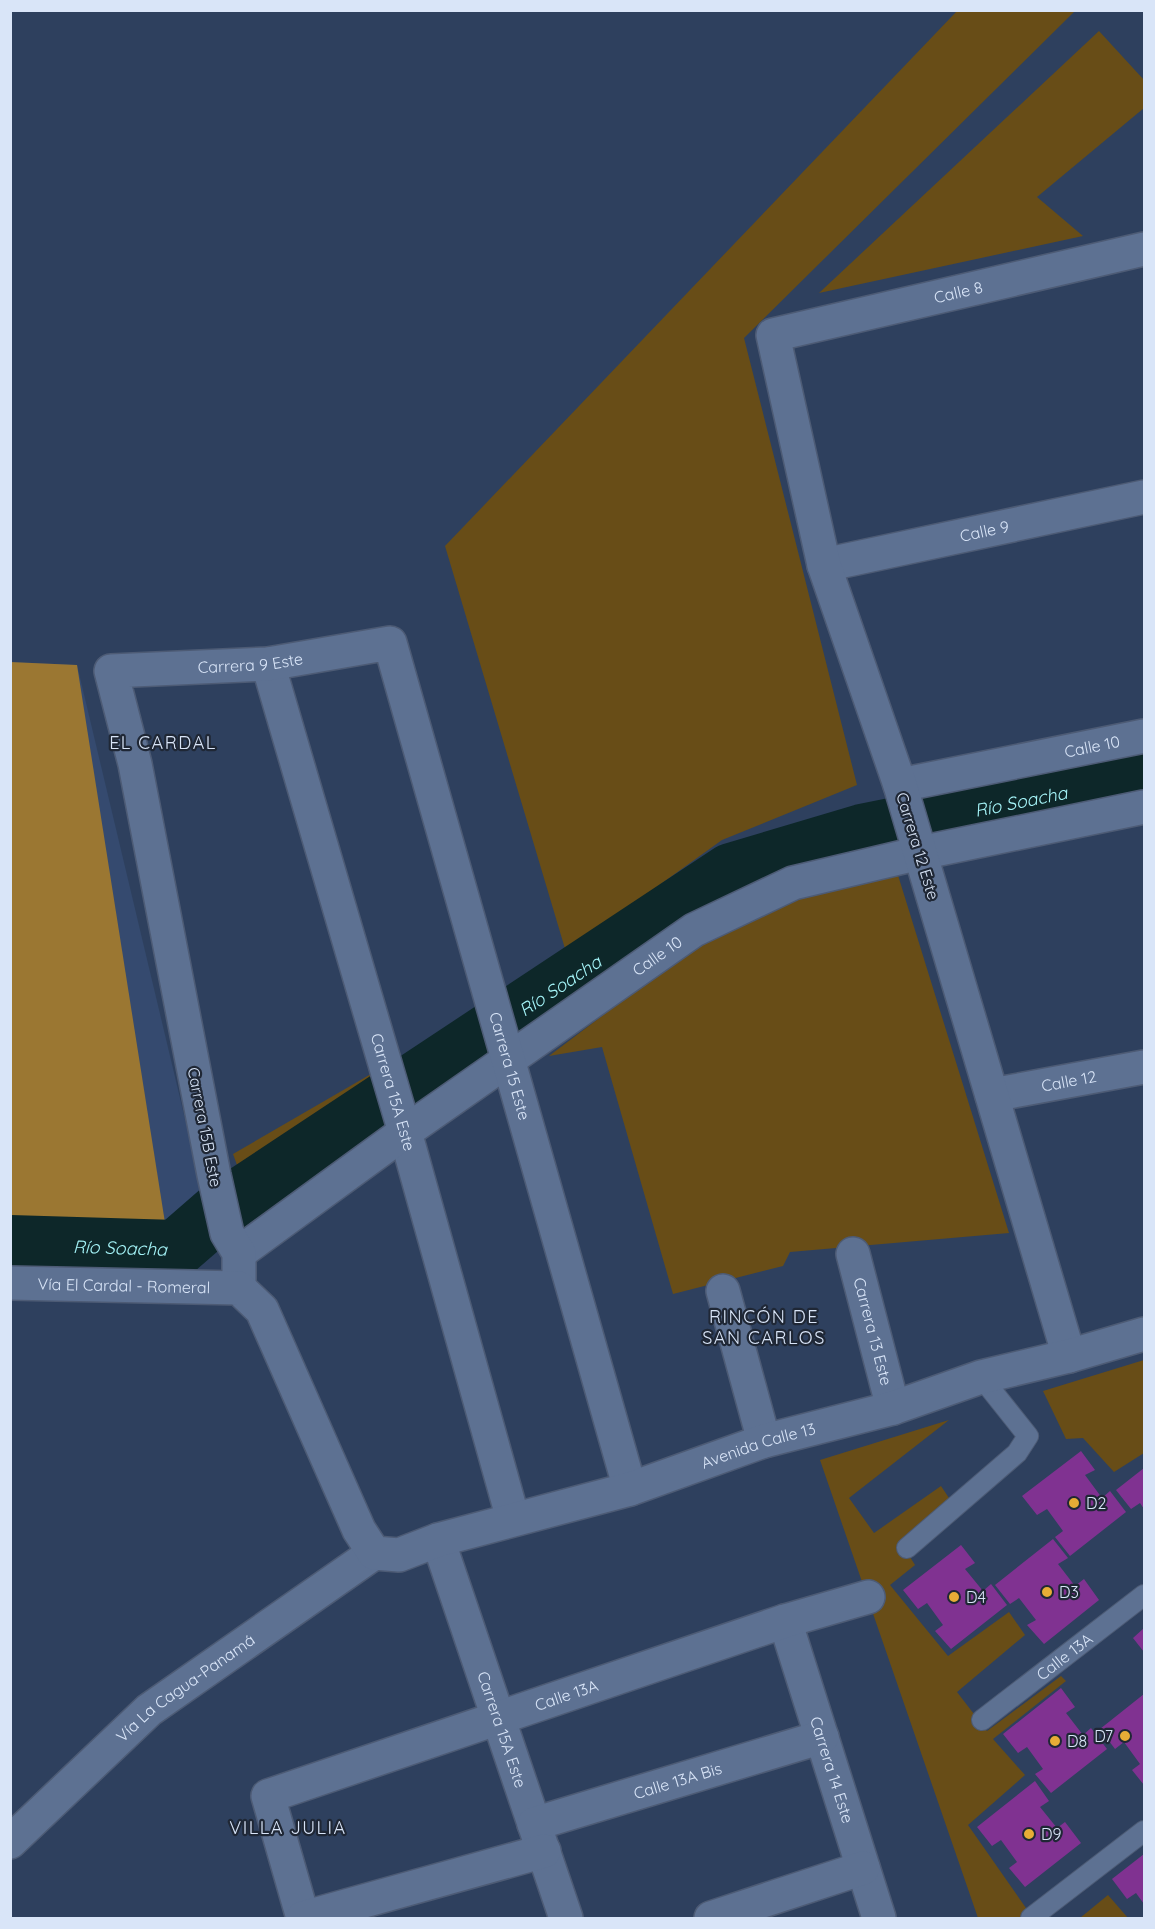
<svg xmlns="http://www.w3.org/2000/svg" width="1155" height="1929" viewBox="0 0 1155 1929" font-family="Quicksand,sans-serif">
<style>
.built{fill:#354a6f}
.green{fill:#684d17}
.forest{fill:#9b7732}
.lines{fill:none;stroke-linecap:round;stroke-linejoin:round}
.river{stroke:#0d2729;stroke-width:58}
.building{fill:#803291}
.service-casing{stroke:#4d5b75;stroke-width:22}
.minor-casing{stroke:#4d5b75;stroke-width:36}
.secondary-casing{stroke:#4d5b75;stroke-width:36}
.service{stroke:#5d7192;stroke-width:20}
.minor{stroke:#5d7192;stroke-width:33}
.secondary{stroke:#5d7192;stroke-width:33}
.poi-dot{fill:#e7ac36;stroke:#1f2735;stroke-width:2}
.labels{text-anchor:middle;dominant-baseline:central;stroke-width:4.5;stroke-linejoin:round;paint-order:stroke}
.street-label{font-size:16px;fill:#d9e5f8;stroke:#1f2735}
.poi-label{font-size:16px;fill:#d9e5f8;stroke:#1f2735;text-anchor:start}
.neighbourhood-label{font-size:18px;letter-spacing:1.5px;fill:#d9e5f8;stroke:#1f2735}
.water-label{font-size:18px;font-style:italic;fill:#a5f4f8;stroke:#1f2735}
</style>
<rect width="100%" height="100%" fill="#2e405e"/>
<path class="built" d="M10 662 77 665 204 1199 166 1229 11 1228Z"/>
<path class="green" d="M957 11H1075L744 338 857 785 722 840 566 952 445 546Z
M1099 31 1144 80V108L1037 197 1083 236 819 293Z
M1144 741V789L915 838 680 927 382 1122 257 1220 233 1154 566 961 723 850 906 793Z
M897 872 1009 1233 790 1252 783 1266 673 1294 602 1047 549 1056 705 938 803 894Z
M1144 1360V1453L1114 1472 1083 1438 1066 1439 1043 1391Z
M949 1420 849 1498 874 1533 941 1486 951 1501 902 1544 915 1565 890 1585 948 1656 1009 1612 1025 1635 957 1692 987 1731 1061 1676 1066 1681 993 1739 1025 1775 968 1825 1033 1918H978L820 1460Z
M1108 1895 1128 1918H1080Z"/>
<path class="forest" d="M10 662 77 665 166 1229H11Z"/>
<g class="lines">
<path class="river" id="s1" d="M10 1244 176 1249 222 1209 731 872 862 833 1144 776"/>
</g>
<path class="building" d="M1081 1451 1095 1470 1085 1475 1102 1498 1110 1491 1126 1512 1070 1556 1055 1537 1063 1531 1047 1509 1037 1515 1022 1496Z
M1144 1468V1509L1140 1503 1131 1509 1116 1490Z
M1053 1539 1068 1558 1058 1564 1075 1586 1084 1579 1099 1600 1044 1644 1027 1625 1036 1620 1019 1598 1010 1604 995 1585Z
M961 1545 975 1563 965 1569 983 1591 991 1584 1007 1605 951 1649 935 1631 943 1625 927 1603 918 1609 903 1590Z
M1144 1628V1652L1133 1638Z
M1061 1688 1075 1707 1066 1713 1083 1735 1091 1728 1107 1749 1051 1793 1035 1774 1043 1769 1027 1747 1018 1753 1003 1734Z
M1144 1694V1785L1132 1770 1140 1764 1124 1742 1115 1749 1100 1729Z
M1035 1781 1049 1801 1040 1807 1057 1828 1065 1822 1081 1843 1025 1887 1009 1868 1017 1862 1001 1840 992 1846 977 1827Z
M1144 1854V1904L1136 1893 1127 1899 1112 1879Z"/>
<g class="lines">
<g class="service-casing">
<g id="service">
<path d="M907 1548 1017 1453 1028 1436 981 1377"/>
<path id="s2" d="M982 1720 1144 1595"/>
<path d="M1031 1918 1144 1831"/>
</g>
</g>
<g class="minor-casing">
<g id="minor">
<path id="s3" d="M824 565 1144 497"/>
<path id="s4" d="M268 664 405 1132 513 1519"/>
<path id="s5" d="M900 785 1144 736"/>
<path id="s6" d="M992 1095 1144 1067"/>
<path id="s7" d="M239 1253 405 1132 694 930 793 883 920 853 1144 807"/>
<path id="s8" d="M853 1254 893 1408"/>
<path id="s9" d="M239 1288V1253L227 1233 214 1175 135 764 111 671 268 664 390 643 630 1489"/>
<path d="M723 1291 764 1441"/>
<path id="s10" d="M1069 1356 900 785 824 565 773 335 1144 249"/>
<path id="s11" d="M438 1540 566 1918"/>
<path id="s12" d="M785 1621 879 1918"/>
<path id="s13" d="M534 1824 822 1737"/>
<path id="s14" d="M10 1842 149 1710 374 1553"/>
<path id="s15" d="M303 1918 268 1796 785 1621 868 1597"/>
<path d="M303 1918 544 1851"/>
<path d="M711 1918 863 1868"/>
</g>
</g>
<g class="secondary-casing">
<g id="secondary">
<path id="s16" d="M10 1283 239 1288 262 1310 359 1530 374 1553 399 1555 438 1540 630 1489 764 1441 893 1408 981 1377 1069 1356 1144 1334"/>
</g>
</g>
<use href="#service" class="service"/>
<use href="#minor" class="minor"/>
<use href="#secondary" class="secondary"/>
</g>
<g class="poi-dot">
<circle cx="1074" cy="1503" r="6"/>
<circle cx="1047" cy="1592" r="6"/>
<circle cx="954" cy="1597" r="6"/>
<circle cx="1125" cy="1736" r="6"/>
<circle cx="1055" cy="1741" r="6"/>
<circle cx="1029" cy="1834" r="6"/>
</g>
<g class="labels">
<g class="street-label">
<text stroke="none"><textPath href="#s10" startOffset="1254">Calle 8</textPath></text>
<text stroke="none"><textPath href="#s3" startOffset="164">Calle 9</textPath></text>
<text stroke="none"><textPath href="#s9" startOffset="772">Carrera 9 Este</textPath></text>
<text stroke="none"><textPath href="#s5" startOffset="196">Calle 10</textPath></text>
<text transform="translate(918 846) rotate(73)">Carrera 12 Este</text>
<text stroke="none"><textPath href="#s7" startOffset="513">Calle 10</textPath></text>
<text stroke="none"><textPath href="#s9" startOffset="1353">Carrera 15 Este</textPath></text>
<text stroke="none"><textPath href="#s6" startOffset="78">Calle 12</textPath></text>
<text stroke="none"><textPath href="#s4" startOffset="446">Carrera 15A Este</textPath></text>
<text transform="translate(205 1127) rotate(79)">Carrera 15B Este</text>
<text stroke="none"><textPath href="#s16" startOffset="114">Vía El Cardal - Romeral</textPath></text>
<text stroke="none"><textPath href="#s8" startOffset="80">Carrera 13 Este</textPath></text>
<text stroke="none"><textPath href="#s16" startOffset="930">Avenida Calle 13</textPath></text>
<text stroke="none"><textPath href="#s2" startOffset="104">Calle 13A</textPath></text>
<text stroke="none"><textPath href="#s14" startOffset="234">Vía La Cagua-Panamá</textPath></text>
<text stroke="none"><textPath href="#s15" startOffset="442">Calle 13A</textPath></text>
<text stroke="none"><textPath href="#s11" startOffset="200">Carrera 15A Este</textPath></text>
<text stroke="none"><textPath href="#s12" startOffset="156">Carrera 14 Este</textPath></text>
<text stroke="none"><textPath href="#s13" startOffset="150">Calle 13A Bis</textPath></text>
</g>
<g class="poi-label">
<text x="1086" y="1503">D2</text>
<text x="1059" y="1592">D3</text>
<text x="966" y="1597">D4</text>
<text x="1113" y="1736" text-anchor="end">D7</text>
<text x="1067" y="1741">D8</text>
<text x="1041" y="1834">D9</text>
</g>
<g class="neighbourhood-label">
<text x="163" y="742">EL CARDAL</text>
<text x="764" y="1316">RINCÓN DE<tspan x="764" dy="21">SAN CARLOS</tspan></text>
<text x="288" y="1827">VILLA JULIA</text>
</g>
<g class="water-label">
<text stroke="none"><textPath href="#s1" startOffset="1136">Río Soacha</textPath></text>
<text stroke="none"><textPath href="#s1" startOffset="632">Río Soacha</textPath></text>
<text stroke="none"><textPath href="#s1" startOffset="110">Río Soacha</textPath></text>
</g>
</g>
<rect width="1155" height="1929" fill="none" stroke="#d9e5f8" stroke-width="24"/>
</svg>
